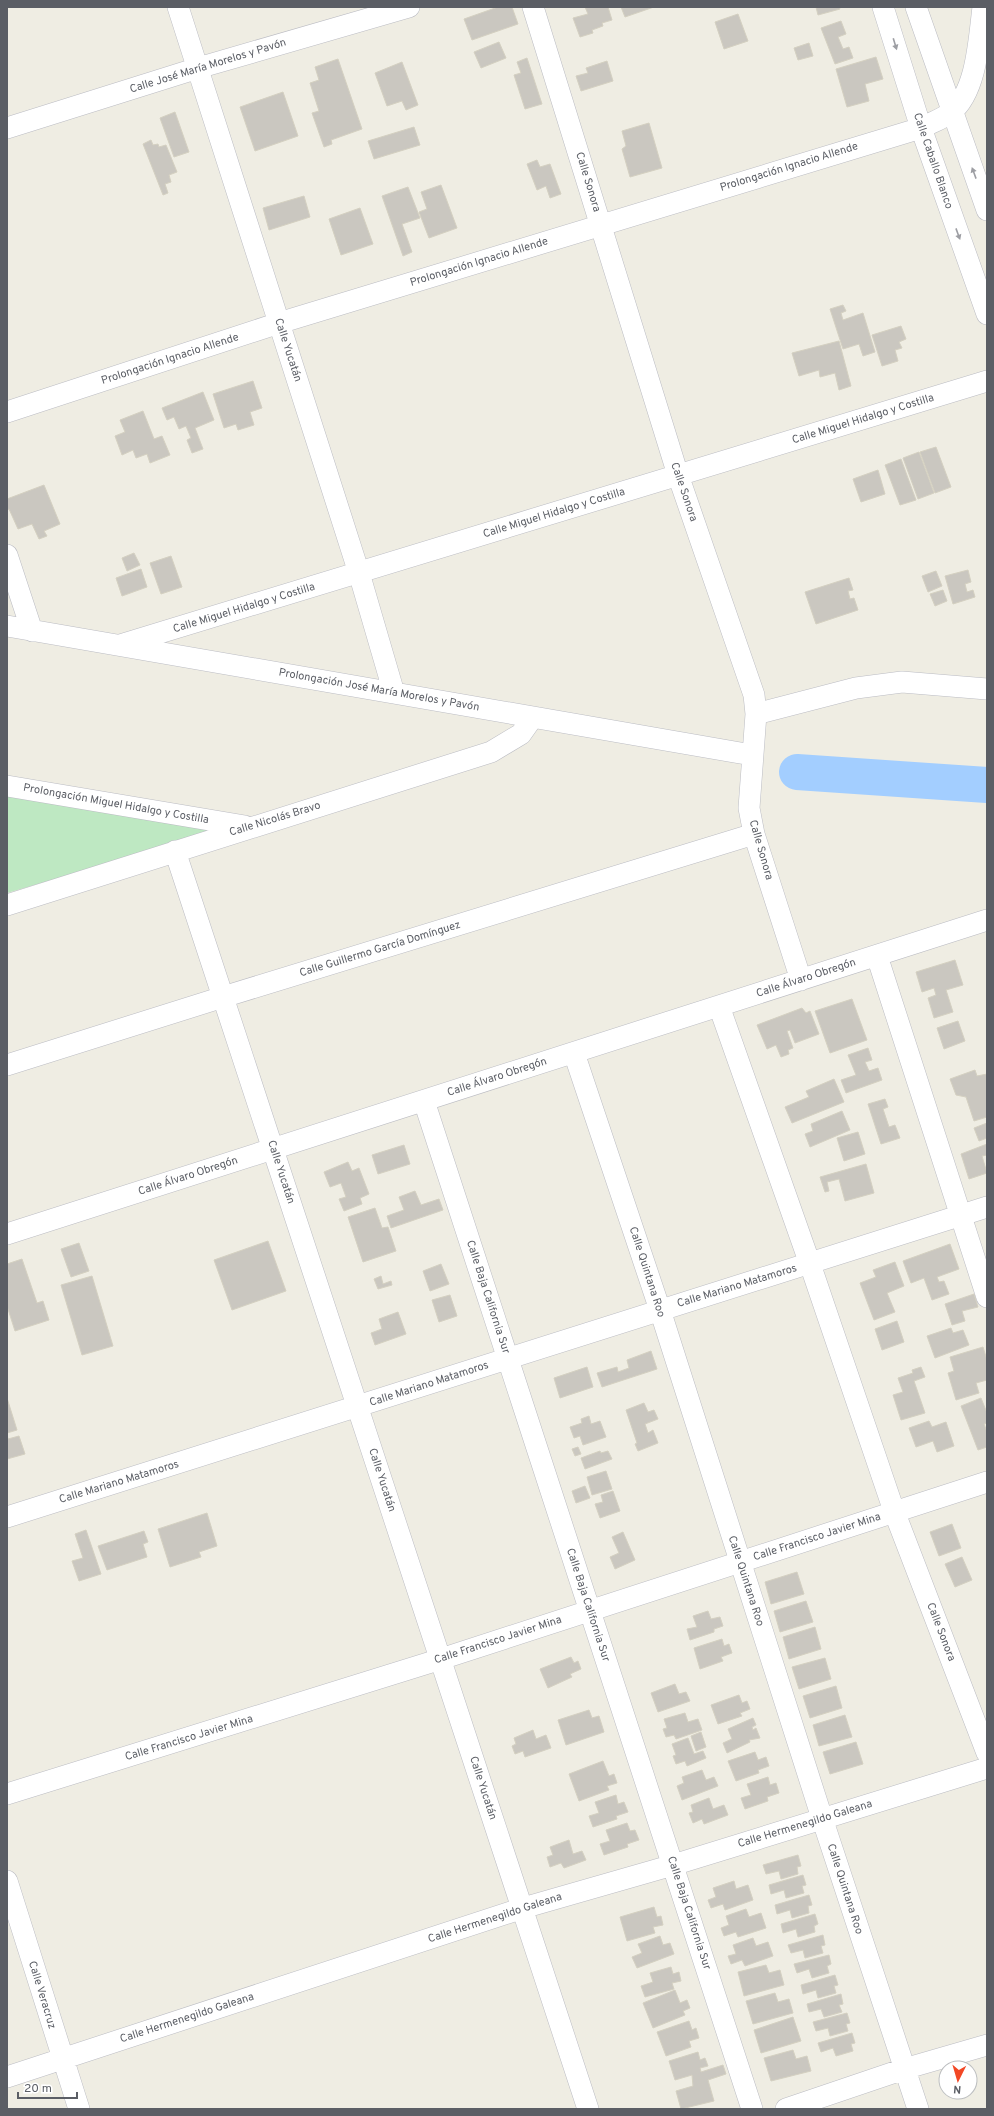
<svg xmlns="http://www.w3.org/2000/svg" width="994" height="2116" viewBox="0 0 994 2116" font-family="Overpass,sans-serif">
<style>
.green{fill:#bee8c2}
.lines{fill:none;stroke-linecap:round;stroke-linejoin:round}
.river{stroke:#a3ceff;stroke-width:36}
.building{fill:#cac7c0;stroke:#d4d0c1}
.minor-casing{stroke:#bbbcc3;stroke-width:22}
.minor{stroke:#fff;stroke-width:21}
.oneway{fill:#9d9ea3}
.labels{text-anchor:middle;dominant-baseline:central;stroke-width:3;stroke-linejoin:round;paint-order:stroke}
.street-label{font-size:11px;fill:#5b5e65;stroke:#fff}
</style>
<rect width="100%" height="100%" fill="#efede3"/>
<path class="green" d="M7 796 228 829 7 893Z"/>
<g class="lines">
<path class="river" d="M797 772 987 785"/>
</g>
<path class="building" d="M498 7H512L518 24 472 40 464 19Z
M585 7H608L612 20 602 23 603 26 592 30 593 33 580 37 573 18 588 14Z
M621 7H654L625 17Z
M816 7H839L840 9 818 15Z
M738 14 748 41 724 49 715 22Z
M841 21 846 34 838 37 843 49 849 47 853 58 835 64 821 28Z
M499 42 506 58 481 68 474 52Z
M809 43 813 56 798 60 794 48Z
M876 57 883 79 865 84 869 101 847 107 836 69Z
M527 58 542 104 525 109 514 75 521 73 517 62Z
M338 59 362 129 331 140 332 144 324 147 312 113 319 111 310 83 319 80 315 67Z
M607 61 613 81 581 91 576 76 588 73 586 68Z
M402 62 418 105 406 110 402 101 387 106 375 73Z
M283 92 298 136 255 151 240 107Z
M175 112 189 152 174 157 160 118Z
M649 123 662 168 630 177 622 149 626 146 622 131Z
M414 127 420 145 374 159 368 141Z
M151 140 153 145 158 144 159 147 166 145 177 172 169 175 171 182 165 184 168 193 163 195 143 144Z
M537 160 540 167 550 164 561 194 550 198 546 186 537 190 527 164Z
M441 185 457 228 429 238 419 212 427 209 421 192Z
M408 187 420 218 402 224 412 252 403 256 382 196Z
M304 196 310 217 269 230 263 208Z
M360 208 373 244 341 255 329 219Z
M843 305 846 311 841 313 843 320 863 313 875 352 863 356 859 344 843 349 830 309Z
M901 326 906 339 899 342 902 348 895 350 898 361 882 366 872 335Z
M839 341 851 386 839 390 835 373 820 377 819 370 799 376 792 353Z
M253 381 262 408 250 412 254 425 238 430 236 424 224 428 213 394Z
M203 392 214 420 195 428 203 449 192 453 187 440 191 438 186 426 179 429 174 417 167 420 162 408Z
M143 411 154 439 162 436 170 455 150 463 147 454 136 458 133 450 122 455 115 436 125 432 120 420Z
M936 447 951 487 935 493 920 452Z
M919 452 934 493 918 499 903 458Z
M901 459 916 500 900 505 885 465Z
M878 470 885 494 861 502 853 479Z
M44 485 60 524 44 531 47 536 39 539 32 524 18 529 9 509 7 510V499Z
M134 553 140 565 127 571 122 558Z
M171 556 182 587 161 594 150 563Z
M141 569 147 587 122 596 116 578Z
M968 570 971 582 965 584 967 592 973 590 975 597 953 604 945 576Z
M936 571 942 586 928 592 922 576Z
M849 578 853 590 848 591 850 599 854 598 858 610 816 624 805 592Z
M943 590 947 601 935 606 930 594Z
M955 960 963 985 946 990 953 1012 934 1018 928 998 936 995 934 988 922 992 916 972Z
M852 999 867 1040 830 1053 815 1011Z
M802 1008 806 1013 810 1011 819 1034 795 1043 790 1030 787 1031 793 1048 788 1050 789 1054 781 1057 776 1045 767 1049 757 1025Z
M958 1021 965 1041 944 1049 937 1028Z
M868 1048 872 1060 865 1062 869 1071 878 1068 882 1080 846 1093 841 1080 856 1075 848 1055Z
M975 1070 977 1076 987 1074V1117L974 1121 966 1097 956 1095 950 1079Z
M834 1079 844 1102 792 1123 785 1107 809 1097 806 1091Z
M885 1099 888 1107 883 1109 889 1127 895 1125 900 1138 881 1144 868 1104Z
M842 1111 850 1130 810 1147 805 1134 813 1131 811 1124Z
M987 1123V1138L979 1141 974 1128Z
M858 1132 865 1154 844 1161 837 1138Z
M987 1144V1155L982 1156 987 1173 969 1179 961 1154Z
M404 1145 410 1164 378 1174 372 1155Z
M348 1162 352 1171 359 1168 369 1194 360 1198 362 1204 344 1211 339 1199 346 1197 341 1183 330 1187 324 1172Z
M866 1164 874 1193 845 1201 839 1179 827 1182 829 1191 825 1192 820 1177Z
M415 1191 421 1205 439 1199 443 1210 391 1228 387 1216 404 1210 399 1197Z
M375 1208 382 1228 388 1227 396 1251 363 1262 348 1217Z
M268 1241 286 1291 232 1310 214 1260Z
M79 1243 89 1271 71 1277 61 1249Z
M950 1244 959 1269 937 1277 939 1282 944 1281 949 1294 932 1300 924 1278 911 1283 903 1261Z
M22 1259 37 1303 43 1301 49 1320 15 1331 7 1306V1264Z
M895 1262 904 1286 887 1293 895 1312 874 1320 860 1283 876 1277 873 1270Z
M441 1264 449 1284 430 1291 423 1271Z
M92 1276 113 1346 82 1355 61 1285Z
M381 1276 383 1284 391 1281 392 1285 378 1289 374 1279Z
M974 1294 978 1307 962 1311 965 1321 952 1325 945 1304Z
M450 1295 457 1316 439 1322 432 1300Z
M398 1312 406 1334 375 1345 371 1333 382 1329 379 1319Z
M897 1321 904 1342 882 1350 875 1329Z
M951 1328 953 1333 963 1330 969 1345 935 1358 927 1336Z
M983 1347 987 1360V1380L976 1383 979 1393 956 1400 948 1373 954 1371 950 1357Z
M651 1351 657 1369 602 1387 597 1373 617 1367 618 1372 629 1368 627 1360Z
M587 1367 593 1387 560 1398 554 1378Z
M921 1367 925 1377 914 1381 925 1413 901 1420 893 1395 903 1392 898 1378 913 1373 912 1370Z
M7 1398 17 1430 7 1433Z
M981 1398 987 1413V1423L984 1424 987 1432V1447L978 1450 961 1406Z
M644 1403 648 1412 654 1410 658 1419 645 1424 648 1433 653 1430 658 1443 638 1451 635 1444 637 1443 626 1410Z
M589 1416 591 1424 600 1421 606 1437 583 1445 580 1436 574 1438 570 1427 582 1423 581 1419Z
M929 1421 932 1427 946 1422 954 1446 937 1452 933 1441 916 1447 909 1428Z
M7 1435 8 1439 19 1436 25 1454 7 1459Z
M578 1447 581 1454 575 1456 572 1449Z
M600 1451 601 1453 608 1451 612 1459 585 1469 581 1458Z
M606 1471 612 1489 592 1495 587 1477Z
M585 1486 590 1498 576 1503 572 1491Z
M613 1491 620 1511 600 1518 595 1504 603 1502 601 1495Z
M207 1513 217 1546 199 1552 201 1557 170 1567 158 1529Z
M952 1524 961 1548 939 1556 930 1532Z
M86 1530 101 1574 79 1581 72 1561 83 1558 75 1534Z
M144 1531 148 1542 143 1544 147 1557 107 1570 98 1546Z
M623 1532 635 1560 615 1569 610 1557 619 1553 612 1537Z
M962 1557 972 1580 955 1587 945 1564Z
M797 1572 804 1594 771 1604 765 1582Z
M806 1601 813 1622 780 1632 774 1611Z
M708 1611 711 1619 720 1617 723 1626 714 1629V1632L690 1640 687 1629 697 1627 693 1616Z
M815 1627 821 1649 789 1659 783 1637Z
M722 1639 724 1646 729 1644 732 1653 721 1657 723 1661 700 1669 694 1648Z
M571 1657 574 1663 578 1661 581 1669 570 1674 572 1677 548 1688 540 1669Z
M825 1658 831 1679 799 1689 792 1667Z
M675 1684 679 1694 686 1692 690 1701 658 1712 651 1693Z
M836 1686 842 1708 810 1718 803 1696Z
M739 1695 742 1703 747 1701 750 1709 740 1713 742 1716 718 1724 711 1705Z
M589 1710 592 1718 599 1716 604 1732 566 1745 558 1720Z
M685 1713 688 1722 698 1719 702 1730 676 1739 674 1735 666 1737 663 1729 667 1728 664 1719Z
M845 1715 852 1737 819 1746 813 1725Z
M753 1718 756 1725 752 1727 753 1730 756 1728 760 1738 749 1740 750 1742 727 1753 723 1743 732 1739 728 1729Z
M533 1730 536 1739 546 1735 551 1748 525 1757 523 1751 515 1754 512 1746 516 1744 514 1738Z
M701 1732 706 1747 696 1751 691 1736Z
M688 1738 694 1754 703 1751 706 1758 687 1766 685 1761 676 1764 673 1756 676 1755 672 1744Z
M856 1742 863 1764 830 1774 823 1752Z
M755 1752 758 1760 766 1757 769 1766 758 1770 759 1773 736 1781 728 1761Z
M603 1761 609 1776 614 1774 617 1783 607 1786 609 1790 579 1801 569 1774Z
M702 1770 706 1780 714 1777 718 1786 682 1800 677 1786 684 1783 682 1777Z
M768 1777 770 1785 776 1783 779 1793 767 1797 768 1801 745 1809 741 1798 751 1795 747 1784Z
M616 1795 618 1804 624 1802 628 1812 616 1816 617 1819 593 1827 589 1816 599 1813 595 1802Z
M709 1798 713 1809 724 1805 728 1815 704 1824 702 1819 693 1823 689 1813 693 1812 691 1805Z
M627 1823 630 1831 635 1830 639 1840 627 1844 628 1847 604 1855 600 1844 610 1841 606 1830Z
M569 1840 573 1854 582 1851 586 1860 564 1868 561 1863 550 1867 547 1857 553 1855 550 1847Z
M798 1855 801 1866 797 1867 798 1874 781 1879 779 1871 766 1874 763 1865Z
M803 1875 806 1885 802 1886 804 1893 786 1898 784 1890 771 1894 769 1885Z
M734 1881 736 1889 748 1885 753 1900 725 1910 723 1904 711 1908 708 1900 716 1897 713 1888Z
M809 1895 812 1905 808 1906 809 1913 792 1918 790 1910 777 1914 775 1905Z
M654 1907 657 1917 661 1916 663 1925 653 1927 655 1933 627 1941 620 1917Z
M746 1909 749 1917 761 1913 766 1928 738 1937 736 1932 724 1936 721 1928 729 1925 726 1916Z
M815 1914 818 1924 814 1926 815 1932 798 1937 796 1929 783 1933 781 1924Z
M823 1935 825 1945 821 1946 823 1953 805 1958 803 1950 791 1953 788 1945Z
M660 1936 663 1945 670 1943 674 1954 637 1968 632 1957 642 1953 638 1944Z
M753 1938 756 1946 768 1942 773 1956 745 1966 742 1960 731 1964 728 1956 736 1954 733 1945Z
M829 1955 831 1964 827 1966 829 1973 812 1978 809 1969 797 1973 794 1964Z
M766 1965 769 1973 780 1970 784 1985 744 1996 738 1972Z
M671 1967 673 1974 679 1972 681 1981 672 1983 674 1989 645 1997 641 1986 653 1982 650 1973Z
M835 1975 838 1985 834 1986 836 1993 818 1998 816 1990 803 1994 801 1985Z
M675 1990 680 2003 687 2000 690 2008 683 2011 685 2015 653 2028 643 2003Z
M775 1993 778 2002 789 1999 793 2013 753 2024 746 2001Z
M841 1994 843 2004 839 2005 842 2012 824 2017 821 2009 809 2012 807 2004Z
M847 2013 850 2023 846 2024 848 2031 830 2036 828 2028 816 2031 813 2022Z
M793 2017 801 2041 761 2053 754 2030Z
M689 2021 692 2030 696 2028 699 2038 689 2041 691 2047 666 2056 657 2032Z
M852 2033 855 2043 851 2044 853 2051 836 2056 833 2048 821 2052 818 2043Z
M793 2050 796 2059 807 2056 811 2071 771 2081 764 2058Z
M698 2052 700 2060 705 2058 708 2066 700 2068 701 2072 723 2065 726 2074 708 2080 714 2101 681 2109 676 2091 693 2086 692 2075 675 2080 669 2061Z"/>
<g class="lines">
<g class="minor-casing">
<path id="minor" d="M178 7 359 573 394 693
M533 7 678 475 754 695 756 714 749 808 754 834 801 980
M883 7 921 128 987 314
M916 7 987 210
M7 128 198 68 409 7
M7 412 279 323 921 128C930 123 943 119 951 112 977 92 979 38 983 7
M7 555 32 631
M7 626 752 755
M120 645 987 381
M756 714 856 688 902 682 987 689
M7 786 245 826
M175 851 588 2109
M7 905 491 752 521 734 533 717
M877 956 987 1297
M719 1006 810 1264 894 1511 987 1753
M574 1053 660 1310 822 1818 918 2109
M7 1065 223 997 754 834
M424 1101 752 2109
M7 1234 987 920
M7 1517 987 1207
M7 1794 441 1659 987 1482
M7 1881 79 2109
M7 2077 523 1908 673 1865 987 1768
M786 2109 904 2069 987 2045"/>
</g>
<use href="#minor" class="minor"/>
</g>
<defs><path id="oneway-solid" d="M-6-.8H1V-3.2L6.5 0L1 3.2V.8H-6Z"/></defs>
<g class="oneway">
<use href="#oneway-solid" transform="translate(895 44) rotate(73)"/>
<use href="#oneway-solid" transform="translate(974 173) rotate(-110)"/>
<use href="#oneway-solid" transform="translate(958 234) rotate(70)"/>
</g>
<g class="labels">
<g class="street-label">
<text transform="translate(208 66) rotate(-17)">Calle José María Morelos y Pavón</text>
<text transform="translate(933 161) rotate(71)">Calle Caballo Blanco</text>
<text transform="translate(789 167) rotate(-17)">Prolongación Ignacio Allende</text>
<text transform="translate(588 182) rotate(73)">Calle Sonora</text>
<text transform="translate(479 262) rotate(-17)">Prolongación Ignacio Allende</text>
<text transform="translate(288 350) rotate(72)">Calle Yucatán</text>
<text transform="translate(170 359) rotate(-18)">Prolongación Ignacio Allende</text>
<text transform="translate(863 419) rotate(-17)">Calle Miguel Hidalgo y Costilla</text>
<text transform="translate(684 492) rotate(71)">Calle Sonora</text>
<text transform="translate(554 513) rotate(-17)">Calle Miguel Hidalgo y Costilla</text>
<text transform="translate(244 608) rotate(-17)">Calle Miguel Hidalgo y Costilla</text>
<text transform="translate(379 690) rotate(10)">Prolongación José María Morelos y Pavón</text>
<text transform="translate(116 804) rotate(10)">Prolongación Miguel Hidalgo y Costilla</text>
<text transform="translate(275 819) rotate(-17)">Calle Nicolás Bravo</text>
<text transform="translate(761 850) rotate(74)">Calle Sonora</text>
<text transform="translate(380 949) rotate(-17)">Calle Guillermo García Domínguez</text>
<text transform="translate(806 978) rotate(-18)">Calle Álvaro Obregón</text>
<text transform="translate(497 1077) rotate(-18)">Calle Álvaro Obregón</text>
<text transform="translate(281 1172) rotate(72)">Calle Yucatán</text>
<text transform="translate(188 1176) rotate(-18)">Calle Álvaro Obregón</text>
<text transform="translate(647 1272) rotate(72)">Calle Quintana Roo</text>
<text transform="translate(737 1286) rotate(-17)">Calle Mariano Matamoros</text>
<text transform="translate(488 1297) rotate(72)">Calle Baja California Sur</text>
<text transform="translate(429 1384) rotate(-18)">Calle Mariano Matamoros</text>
<text transform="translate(382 1480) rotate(72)">Calle Yucatán</text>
<text transform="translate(119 1482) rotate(-17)">Calle Mariano Matamoros</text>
<text transform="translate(817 1537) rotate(-18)">Calle Francisco Javier Mina</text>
<text transform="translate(746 1581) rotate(72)">Calle Quintana Roo</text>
<text transform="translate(588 1605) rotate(72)">Calle Baja California Sur</text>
<text transform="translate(941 1632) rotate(69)">Calle Sonora</text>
<text transform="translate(498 1640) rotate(-18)">Calle Francisco Javier Mina</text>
<text transform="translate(189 1738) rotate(-17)">Calle Francisco Javier Mina</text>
<text transform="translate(483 1788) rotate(72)">Calle Yucatán</text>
<text transform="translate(805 1824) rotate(-17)">Calle Hermenegildo Galeana</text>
<text transform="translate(845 1889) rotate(72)">Calle Quintana Roo</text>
<text transform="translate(689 1913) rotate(72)">Calle Baja California Sur</text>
<text transform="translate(495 1918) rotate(-18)">Calle Hermenegildo Galeana</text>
<text transform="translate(42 1995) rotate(73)">Calle Veracruz</text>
<text transform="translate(187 2018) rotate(-18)">Calle Hermenegildo Galeana</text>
</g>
</g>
<rect width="994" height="2116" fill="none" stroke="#5b5e65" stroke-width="16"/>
<g transform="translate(958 2080) rotate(185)"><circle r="19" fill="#ffffff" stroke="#bdbfc1"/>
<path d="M0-3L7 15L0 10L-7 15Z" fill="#f24825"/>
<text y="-6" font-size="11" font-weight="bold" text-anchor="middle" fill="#5b5e65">N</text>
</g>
<path d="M18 2092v6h59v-6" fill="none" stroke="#5b5e65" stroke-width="2"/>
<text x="24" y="2092" font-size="12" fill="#5b5e65" stroke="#ffffff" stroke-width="3" paint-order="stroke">20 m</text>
</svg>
